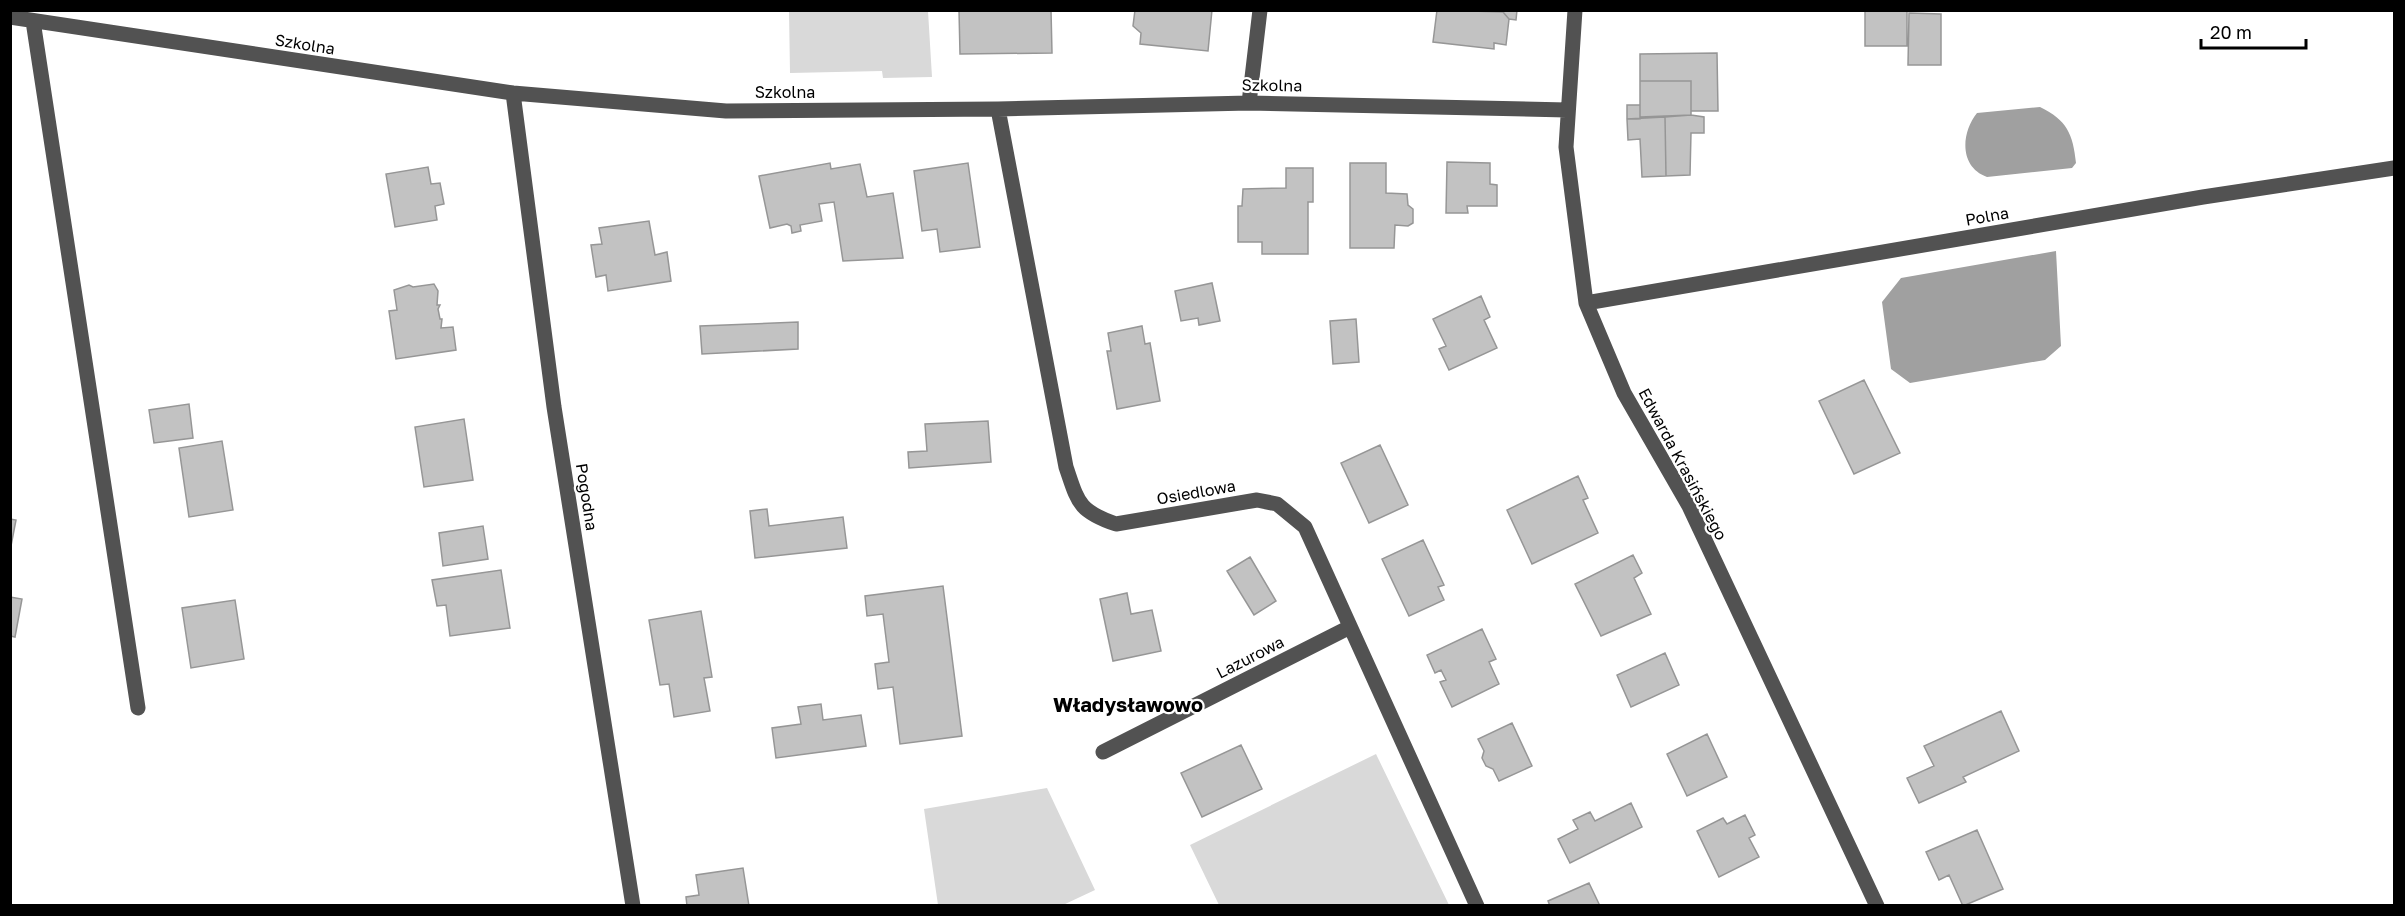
<svg xmlns="http://www.w3.org/2000/svg" width="2405" height="916" viewBox="0 0 2405 916" font-family="'Golos Text',sans-serif">
<style>
.green{fill:#d9d9d9}
.water{fill:#a0a0a0}
.building{fill:#c2c2c2;stroke:#969696;stroke-width:1.5}
.lines{fill:none;stroke-linecap:round;stroke-linejoin:round}
.minor{stroke:#525252;stroke-width:15}
.labels{text-anchor:middle;dominant-baseline:central;stroke-width:4.5;stroke-linejoin:round;paint-order:stroke}
.street-label{font-size:16px;fill:#000;stroke:#fff}
.quarter-label{font-size:20px;font-weight:bold;fill:#000;stroke:#fff}
</style>
<rect width="100%" height="100%" fill="#fff"/>
<path class="green" d="M789 11H928L932 77 883 78 882 71 790 73Z
M1376 754 1449 905H1219L1190 845Z
M1047 788 1095 890 1063 905H938L924 809Z"/>
<path class="water" d="M2040 107C2067 120 2073 134 2076 163L2072 168 1987 177C1959 167 1961 133 1977 113Z
M2056 251 2061 346 2045 360 1910 383 1891 369 1882 302 1901 278Z"/>
<path class="building" d="M959 10H1051L1052 53 960 54Z
M1135 10H1212L1208 51 1140 44 1141 33 1133 26Z
M1437 10 1503 12 1509 19 1506 45 1494 43V49L1433 42Z
M1517 10 1516 20 1509 19 1503 12 1498 11Z
M1865 10H1907V46H1865Z
M1909 13 1941 14V65H1908Z
M1717 53 1718 111H1691V81H1640V54Z
M1640 81H1691V115L1640 117Z
M1627 105H1640V119H1627Z
M1691 115 1704 117V133H1691L1690 175 1666 176 1665 117Z
M1665 117 1666 176 1642 177 1640 139 1628 140 1627 119Z
M1447 162 1490 163V184L1497 185V206H1467L1468 213H1446Z
M830 163 831 169 860 164 867 197 893 193 903 258 843 261 834 202 819 204 822 221 800 225 801 231 792 233 791 226 787 224 770 228 759 176Z
M968 163 980 247 940 252 937 229 922 231 914 171Z
M1350 163H1386V193L1407 194 1408 205 1413 209V223L1408 226 1395 225 1394 248H1350Z
M428 167 431 184 440 183 444 204 435 206 437 220 395 227 386 174Z
M1286 168H1313V202H1308V254H1262V242H1238V206H1242L1243 189 1286 188Z
M649 221 655 255 667 252 671 281 608 291 606 275 596 277 591 245 602 244 599 228Z
M1212 283 1220 321 1199 325 1198 318 1181 321 1175 291Z
M434 284 438 291 437 305H440L438 309 440 319H442L441 328 453 327 456 350 396 359 389 311 397 310 394 290 409 285 413 287Z
M1481 296 1490 317 1484 320 1497 348 1449 370 1439 349 1446 346 1433 319Z
M1356 319 1359 362 1333 364 1330 321Z
M798 322V349L702 354 700 326Z
M1142 326 1145 344 1150 343 1160 401 1117 409 1107 351H1111L1108 333Z
M1864 380 1900 453 1854 474 1819 401Z
M189 404 193 438 154 443 149 410Z
M464 419 473 480 424 487 415 427Z
M988 421 991 462 909 468 908 452 927 451 925 424Z
M222 441 233 510 189 517 179 448Z
M1380 445 1408 505 1369 523 1341 463Z
M1578 476 1588 498 1583 500 1598 533 1532 564 1507 510Z
M767 509 769 526 843 517 847 548 755 558 750 511Z
M10 519 16 520 10 551Z
M483 526 488 559 443 566 439 533Z
M1423 540 1444 585 1438 587 1444 600 1409 616 1382 559Z
M1633 555 1642 573 1634 578 1651 614 1601 636 1575 584Z
M1250 557 1276 601 1254 615 1227 571Z
M501 570 510 628 450 636 446 605 437 606 432 580Z
M943 586 962 736 900 744 893 687 878 689 875 664 889 662 883 614 867 616 865 596Z
M1127 593 1131 614 1152 610 1161 651 1113 661 1100 599Z
M10 597 22 599 15 637 10 636Z
M235 600 244 659 191 668 182 608Z
M701 611 712 677 704 678 710 711 674 717 669 684 660 685 649 620Z
M1482 629 1496 659 1489 662 1499 684 1452 707 1440 682 1446 680 1441 670 1435 673 1427 655Z
M1665 653 1679 685 1631 707 1617 675Z
M821 704 823 720 861 715 866 746 776 758 772 728 801 724 798 707Z
M2001 711 2019 751 1963 777 1966 782 1919 803 1907 778 1934 766 1924 746Z
M1512 723 1532 766 1499 781 1493 769 1486 766 1482 758 1484 751 1478 739Z
M1707 734 1727 777 1687 796 1667 754Z
M1241 745 1262 789 1202 817 1181 773Z
M1631 803 1642 827 1570 863 1558 839 1578 829 1573 820 1590 812 1595 821Z
M1745 815 1755 835 1749 838 1759 857 1719 877 1697 831 1723 818 1727 824Z
M1977 830 2003 889 1963 906 1949 875 1939 880 1926 852Z
M743 868 749 906H687L686 897 699 895 696 875Z
M1589 883 1600 906H1550L1548 901Z"/>
<g class="lines">
<path class="minor" d="M1575 10 1566 147 1586 303 1624 393 1689 506 1877 906
M10 17 513 93 726 111 998 109 1249 103 1567 110
M33 21 138 708
M513 93 554 407 633 906
M1249 103 1260 10
M998 109 1066 467C1078 502 1078 511 1116 524L1257 500 1277 504 1305 527 1477 906
M1586 303 2203 197 2394 168
M1103 752 1350 627"/>
</g>
<g class="labels">
<g class="street-label">
<text transform="translate(305 44) rotate(9)">Szkolna</text>
<text transform="translate(1272 85) rotate(1)">Szkolna</text>
<text x="785" y="92">Szkolna</text>
<text transform="translate(1987 216) rotate(-10)">Polna</text>
<text transform="translate(1683 464) rotate(62)">Edwarda Krasińskiego</text>
<text transform="translate(1196 492) rotate(-10)">Osiedlowa</text>
<text transform="translate(587 497) rotate(81)">Pogodna</text>
<text transform="translate(1250 657) rotate(-27)">Lazurowa</text>
</g>
<g class="quarter-label">
<text x="1128" y="704">Władysławowo</text>
</g>
</g>
<rect width="2405" height="916" fill="none" stroke="#000000" stroke-width="24"/>
<path d="M2201 39v9h105v-9" fill="none" stroke="#000000" stroke-width="3"/>
<text x="2210" y="39" font-size="18" fill="#000000" stroke="#ffffff" stroke-width="4.5" paint-order="stroke">20 m</text>
</svg>
